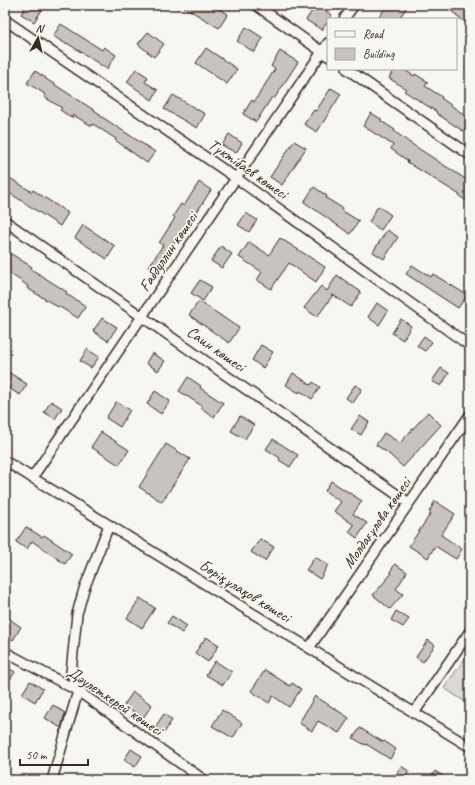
<svg xmlns="http://www.w3.org/2000/svg" width="475" height="785" viewBox="0 0 475 785" font-family="Caveat,sans-serif">
<style>
.green{fill:#dad9d3;stroke:#8a8278}
.building{fill:#c8c3be;stroke:#3b2a1e}
.lines{fill:none;stroke-linecap:round;stroke-linejoin:round}
.minor-casing{stroke:#3b2a1e;stroke-width:12}
.minor{stroke:#f6f6f2;stroke-width:9}
.labels{text-anchor:middle;dominant-baseline:central;stroke-width:3.5;stroke-linejoin:round;paint-order:stroke}
.street-label{font-size:16px;fill:#3b2a1e;stroke:#f6f6f2}
</style>
<rect width="100%" height="100%" fill="#f6f6f2"/>
<filter id="ink" filterUnits="userSpaceOnUse"><feTurbulence type="fractalNoise" baseFrequency=".025" numOctaves="2"/><feDisplacementMap in="SourceGraphic" scale="8" xChannelSelector="R" yChannelSelector="G"/><feConvolveMatrix kernelMatrix="1 2 1 2 8 2 1 2 1" color-interpolation-filters="sRGB"/></filter>
<g filter="url(#ink)">
<path class="green" d="M470 651V705L444 688Z"/>
<path class="building" d="M27 5H45L34 22 21 14Z
M181 5H213L228 14 219 28Z
M316 5 332 15 322 30 306 20Z
M387 5H408L399 19H378Z
M442 5H470V25L456 16 457 15Z
M61 24 102 50 104 47 116 55 107 69 67 43 66 44 53 36Z
M246 27 263 38 254 52 237 41Z
M148 32 164 44 154 57 138 44Z
M206 48 237 69 227 84 196 63Z
M280 51 298 62 274 99 272 97 256 122 243 114 252 100 254 102 275 69 271 66Z
M136 69 148 77 145 82 158 90 152 100 127 82Z
M394 69H403L414 76 415 74 428 82 425 86 442 97 441 98 470 119V121L463 131 436 113 437 112 404 91 406 89 389 78Z
M35 71 46 78V79L100 114 99 115 155 152 147 163 115 140 116 139 93 124 92 126 73 115 72 118 60 110 62 108 44 97 45 94 27 83Z
M331 88 341 94 317 132 304 124 314 110 316 111Z
M173 95 205 114 197 128 164 109Z
M371 113 381 119V121L395 130 394 131 410 143 470 182V203L459 196 460 195 407 162 408 161 391 149 393 145 363 126Z
M229 134 242 143 236 153 222 145Z
M294 141 306 148 282 185 270 177Z
M5 175 32 192 33 190 68 213 60 226 5 190Z
M199 182 211 190 188 226 186 224 156 273 148 268 163 245 159 243 175 218 173 216 181 204 184 206Z
M314 187 327 196 326 198 342 208 341 210 359 221 350 234 304 202Z
M378 206 391 215 381 230 369 222Z
M246 213 257 220 249 232 238 225Z
M83 225 115 246 107 259 75 238Z
M387 230 398 237 384 259 373 252Z
M280 238 325 267 316 282 289 263 271 289 257 280 262 272 239 257 249 242 269 255Z
M221 246 232 254 222 268 211 261Z
M5 250 32 267 31 269 67 292 66 294 86 306 78 318 58 306V307L27 288 28 286 5 270Z
M412 265 431 277 433 274 467 295 458 308 406 274Z
M337 275 361 292 351 307 333 295 317 317 304 308 321 286 327 291Z
M200 280 212 287 203 301 191 293Z
M199 301 239 328 229 343 189 315Z
M377 303 388 311 379 325 368 317Z
M102 318 117 327 108 341 93 331Z
M401 319 411 326 403 340 392 333Z
M424 336 432 342 425 351 417 346Z
M261 345 273 352 263 368 252 360Z
M87 349 99 357 91 368 80 361Z
M152 353 165 361 158 371 146 363Z
M441 368 449 373 441 386 432 381Z
M5 370 27 384 20 395 5 386Z
M293 373 311 385 313 382 320 387 312 399 300 391 299 393 286 385Z
M188 377 201 386 200 388 223 403 214 417 201 408 202 406 179 391Z
M355 385 362 389 353 403 346 398Z
M155 391 170 401 161 414 147 404Z
M51 401 62 408 55 419 44 412Z
M116 402 130 410 120 427 106 418Z
M428 412 441 425 403 467 388 453 376 445 384 433 400 443Z
M240 416 254 425 245 439 231 431Z
M360 416 369 422 361 435 351 429Z
M101 432 129 450 119 465 91 447Z
M273 439 298 455 290 467 279 460 280 458 266 449Z
M166 444 190 459 162 502 139 487Z
M331 481 362 501 353 514 367 523 357 538 349 532 354 525 334 511 341 502 325 491Z
M435 501 455 514 441 535 462 549 456 559 435 546 428 558 409 546 431 513 429 512Z
M26 527 42 537 44 535 72 554 65 564 32 541 27 549 16 542Z
M260 539 274 547 265 561 251 552Z
M315 557 328 565 320 579 306 570Z
M395 564 407 572 396 589 403 594 390 609 373 595 392 573 390 572Z
M140 598 155 608 142 628 127 618Z
M396 611 409 619 403 627 391 620Z
M5 616 21 627 13 640 5 635Z
M172 616 187 626 182 633 167 623Z
M206 637 219 645 208 662 195 653Z
M428 640 435 645 423 662 416 657Z
M215 661 232 672 223 685 206 675Z
M5 666 15 672 5 687Z
M265 670 290 686 292 683 301 689 289 707 273 696 269 703 251 691Z
M30 681 43 689 35 702 22 694Z
M133 692 152 705 143 718 124 705Z
M315 696 349 718 339 733 318 721 312 731 299 723Z
M53 705 65 713 61 728 45 718Z
M222 710 242 723 233 738 212 726Z
M164 714 172 720 164 733 155 727Z
M360 728 383 742 384 741 396 749 390 759 366 744 365 745 353 738Z
M131 749 142 756 135 767 124 760Z
M401 766 409 771 404 780 395 776Z
M435 771 449 780H429Z"/>
<g class="lines">
<g class="minor-casing">
<path id="minor" d="M256 5 328 56
M344 19 354 5
M5 20 236 178 470 346
M347 69 470 155
M5 221 409 503
M5 461 470 747
M32 478 328 43
M309 648 470 415
M5 652 78 691 204 780
M414 713 470 631
M52 780 78 691 71 672 77 614 84 589 109 525"/>
</g>
<use href="#minor" class="minor"/>
</g>
</g>
<g class="labels">
<g class="street-label">
<text transform="translate(248 169) rotate(35)">Түктібаев көшесі</text>
<text transform="translate(168 252) rotate(-56)">Ғабдуллин көшесі</text>
<text transform="translate(216 349) rotate(35)">Саин көшесі</text>
<text transform="translate(377 523) rotate(-55)">Молдағұлова көшесі</text>
<text transform="translate(245 591) rotate(32)">Бөріқұлақов көшесі</text>
<text transform="translate(115 701) rotate(34)">Дәулеткерей көшесі</text>
</g>
</g>
<rect width="475" height="785" fill="none" stroke="#f6f6f2" stroke-width="20"/>
<rect x="10" y="10" width="455" height="765" fill="none" stroke="#3b2a1e" stroke-width="1.5" filter="url(#ink)"/>
<rect x="327" y="18" width="130" height="52" fill="#f6f6f2" stroke="#aba49d"/>
<rect x="335" y="31" width="20" height="6" fill="#f6f6f2" stroke="#aba49d"/>
<text x="363" y="38" font-size="12" fill="#3b2a1e">Road</text>
<rect x="335" y="48" width="20" height="12" fill="#c8c3be" stroke="#aba49d"/>
<text x="363" y="58" font-size="12" fill="#3b2a1e">Building</text>
<g transform="translate(38 38) rotate(8)" stroke="#f6f6f2" stroke-width="3" paint-order="stroke">
<path d="M0-3L7 15L0 10L-7 15Z" fill="#3b2a1e"/>
<text y="-6" font-size="11" font-weight="bold" text-anchor="middle" fill="#3b2a1e">N</text>
</g>
<path d="M20 759v6h68v-6" fill="none" stroke="#3b2a1e" stroke-width="2"/>
<text x="26" y="759" font-size="12" fill="#3b2a1e" stroke="#f6f6f2" stroke-width="3" paint-order="stroke">50 m</text>
</svg>
